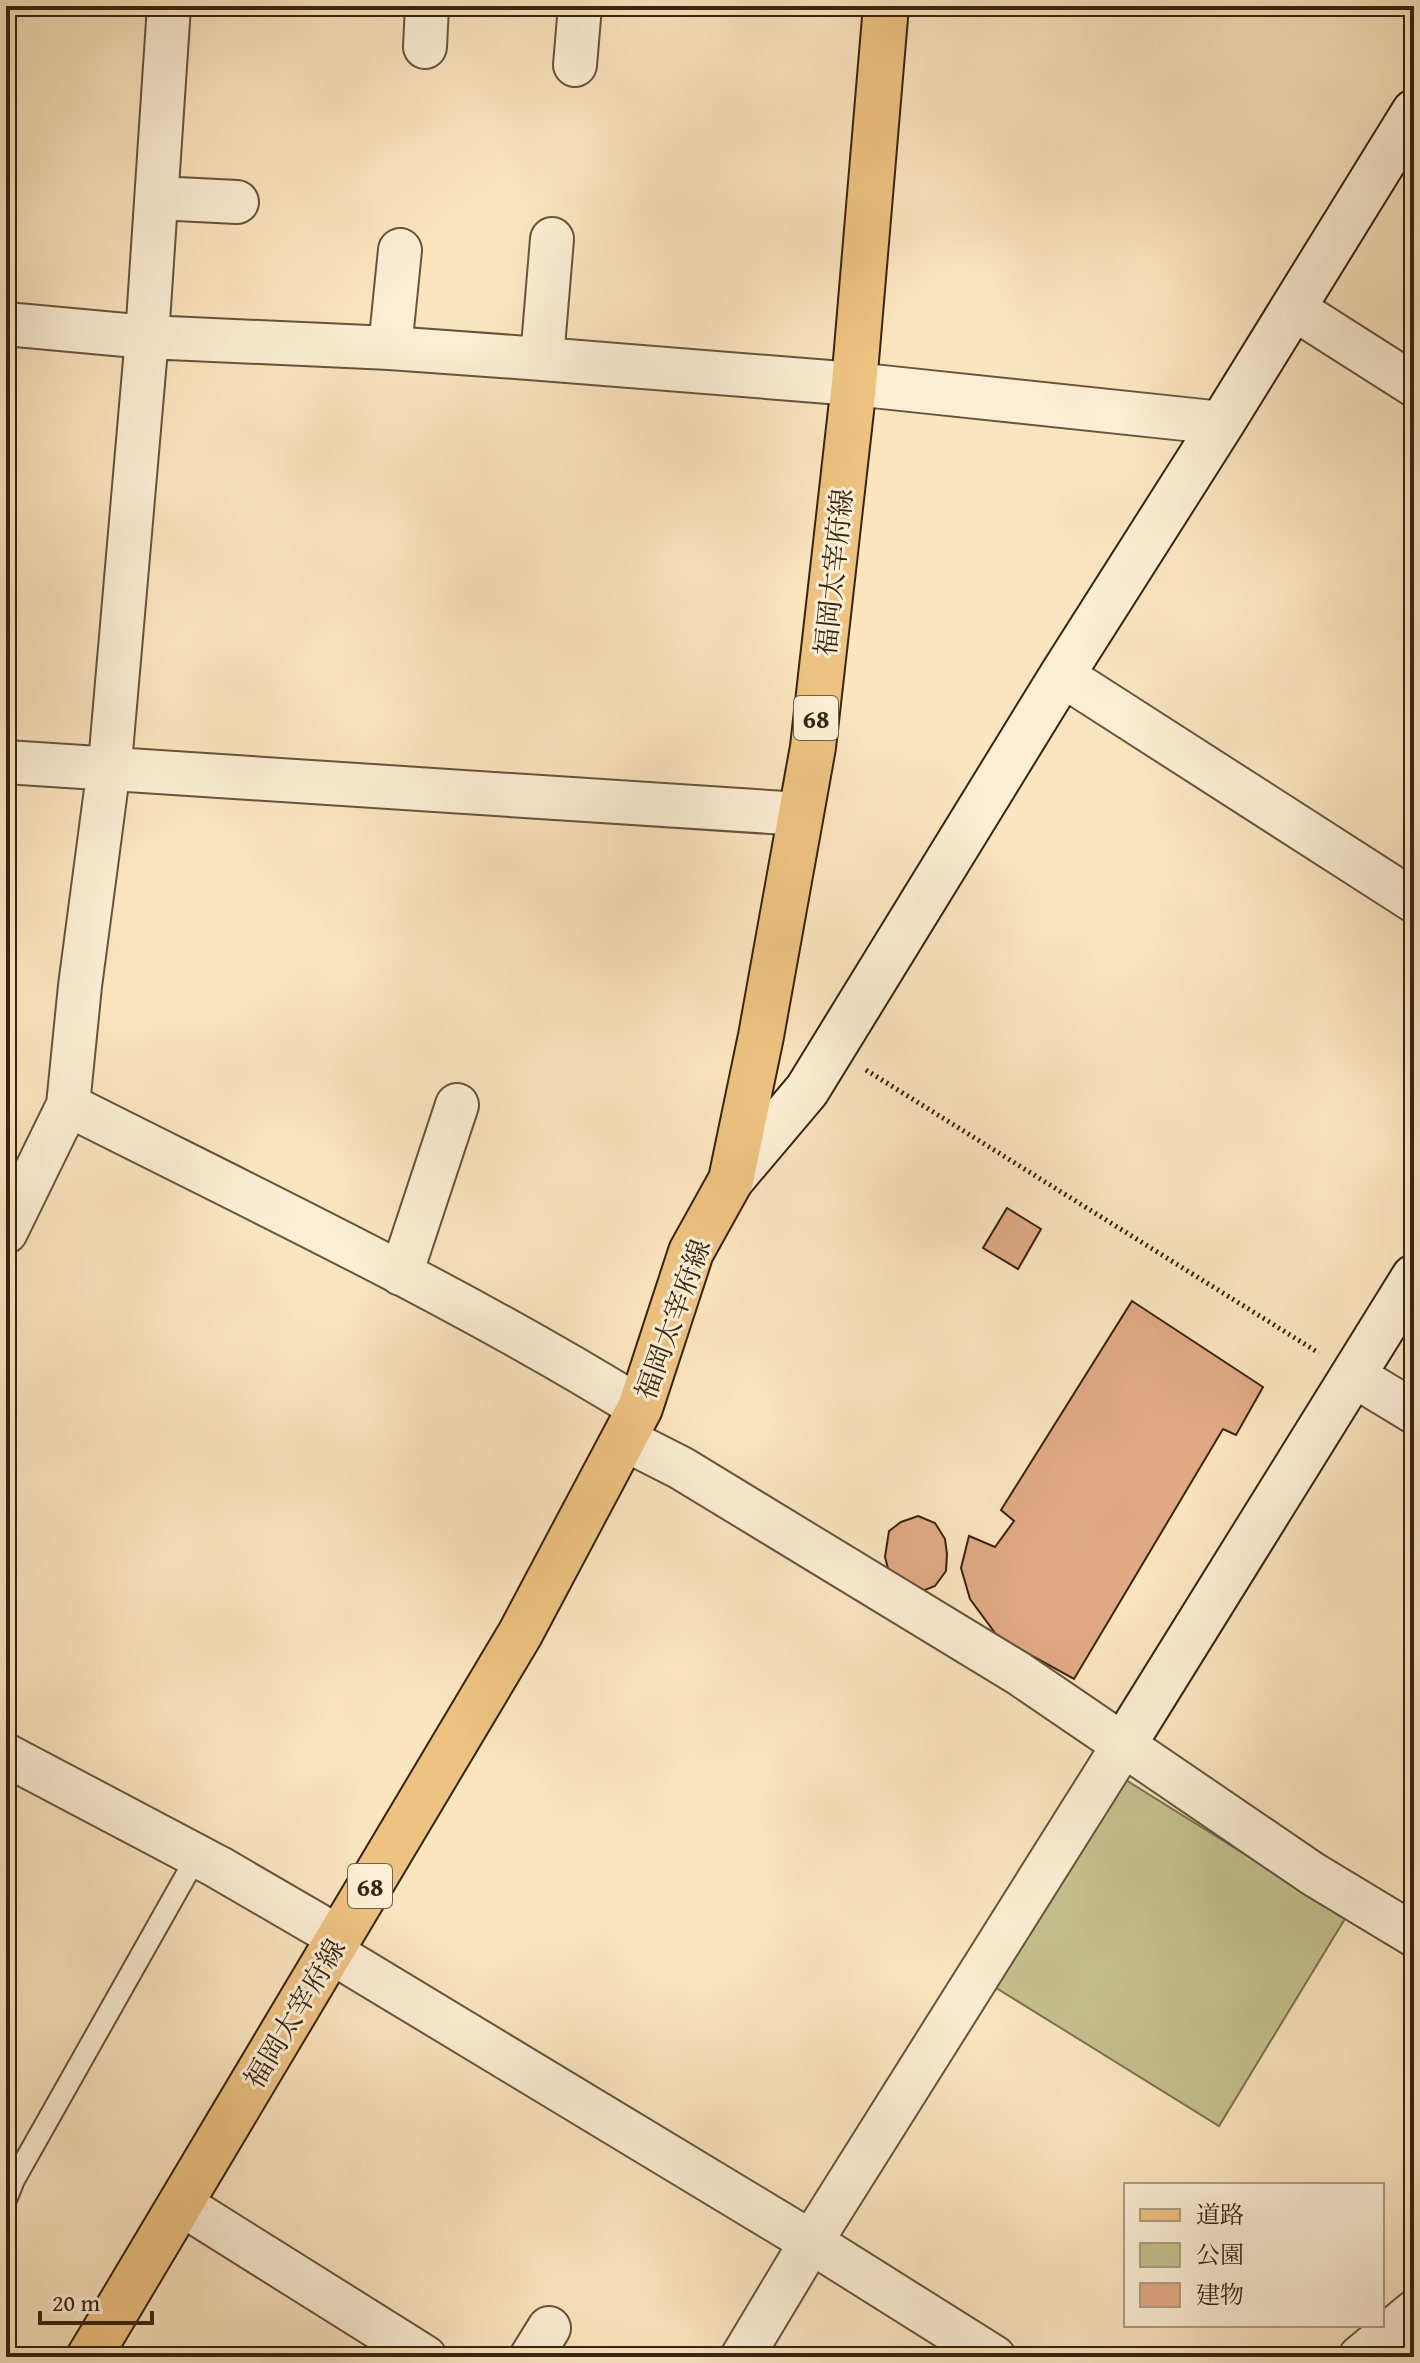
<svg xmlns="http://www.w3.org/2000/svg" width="1420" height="2363" viewBox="0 0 1420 2363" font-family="'Gentium Book Plus','Noto Serif JP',serif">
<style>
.green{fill:#c5c28e;stroke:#7e7350;stroke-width:2}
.building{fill:#e1aa84;stroke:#362411;stroke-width:2}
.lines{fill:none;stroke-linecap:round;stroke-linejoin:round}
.lane-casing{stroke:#67543c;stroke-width:24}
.street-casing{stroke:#67543c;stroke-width:46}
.secondary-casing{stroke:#362411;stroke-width:48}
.primary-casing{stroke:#362411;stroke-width:48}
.path{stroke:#362411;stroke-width:5;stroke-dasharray:2 4;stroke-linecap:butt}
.lane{stroke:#fceed5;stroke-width:20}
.street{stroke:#fceed5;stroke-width:42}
.secondary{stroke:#fceed5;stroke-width:44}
.primary{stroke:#eec280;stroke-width:44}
.labels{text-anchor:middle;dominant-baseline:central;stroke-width:6;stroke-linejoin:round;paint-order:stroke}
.shield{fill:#fceed5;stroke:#71614c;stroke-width:2}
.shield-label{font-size:26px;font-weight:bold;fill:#362411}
.street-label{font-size:28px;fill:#362411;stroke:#fceed5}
</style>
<rect width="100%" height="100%" fill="#fbe5bf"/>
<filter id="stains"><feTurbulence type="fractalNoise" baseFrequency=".0025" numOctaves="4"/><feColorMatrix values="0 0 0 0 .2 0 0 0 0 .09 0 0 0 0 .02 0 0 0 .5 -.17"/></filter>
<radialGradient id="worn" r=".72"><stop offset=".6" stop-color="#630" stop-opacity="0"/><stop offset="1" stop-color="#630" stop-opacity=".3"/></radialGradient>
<path class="green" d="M1121 1777 1346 1917 1219 2126 993 1986Z"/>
<path class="building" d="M1007 1208 1041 1229 1018 1269 983 1248Z
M1132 1301 1263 1387 1236 1435 1223 1429 1074 1679 998 1637 970 1599 961 1568 969 1536 995 1547 1014 1521 1001 1510Z
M918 1516 935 1523 945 1539 947 1554 946 1571 935 1586 920 1592 889 1572 885 1557 889 1531 901 1522Z"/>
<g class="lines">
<g class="lane-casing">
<path id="lane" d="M6 2200 14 2180 197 1856"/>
</g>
<g class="street-casing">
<path id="street" d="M425 47 427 6
M575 65 580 6
M157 198 237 202
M1293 308 1414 385
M6 324 147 337 390 348 542 359 854 384 1222 423
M390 348 400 250
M542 359 552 239
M1062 675 1414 901
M6 762 801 814
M68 1105C260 1202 457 1295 640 1408
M6 1232 68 1105 80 986 111 752 147 337 169 6
M401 1274 457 1105
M1353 1375 1414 1412
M624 1439 681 1468 1018 1673 1313 1874 1414 1935
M6 1755 218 1867 340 1938
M331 1952 811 2242 994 2357
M181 2204 425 2357
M531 2357 549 2328
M742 2357 811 2242 1124 1744
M1360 2357 1414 2312"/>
</g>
<g class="secondary-casing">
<path id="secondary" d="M731 1180 807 1090 1062 675 1222 423 1414 112
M1124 1744 1414 1277"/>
</g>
<g class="primary-casing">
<path id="primary" d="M89 2357 520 1634 640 1408 691 1252 731 1180 761 1036 813 747 854 384 886 6"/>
</g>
<path class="path" d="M866 1070 1319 1353"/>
<use href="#lane" class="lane"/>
<use href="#street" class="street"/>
<use href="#secondary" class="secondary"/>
<use href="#primary" class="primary"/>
</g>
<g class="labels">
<g class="shield">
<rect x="794" y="696" width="44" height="44" rx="6"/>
<rect x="348" y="1864" width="44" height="44" rx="6"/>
</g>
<g class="shield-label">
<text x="816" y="718">68</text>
<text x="370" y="1886">68</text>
</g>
<g class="street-label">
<text transform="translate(833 572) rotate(-84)">福岡太宰府線</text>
<text transform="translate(672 1319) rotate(-70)">福岡太宰府線</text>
<text transform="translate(294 2013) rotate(-59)">福岡太宰府線</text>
</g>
</g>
<rect width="1420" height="2363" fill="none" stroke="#fbe5bf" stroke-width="32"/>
<rect x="8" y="8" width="1404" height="2347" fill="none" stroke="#362411" stroke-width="4"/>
<rect x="16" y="16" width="1388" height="2331" fill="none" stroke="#362411" stroke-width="2"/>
<rect x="1124" y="2183" width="260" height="144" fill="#fceed5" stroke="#ad9d87" stroke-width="2"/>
<rect x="1140" y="2209" width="40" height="12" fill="#eec280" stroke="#ad9d87" stroke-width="2"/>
<text x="1196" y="2223" font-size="24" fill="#362411">道路</text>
<rect x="1140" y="2243" width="40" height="24" fill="#c5c28e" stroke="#ad9d87" stroke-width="2"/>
<text x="1196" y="2263" font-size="24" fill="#362411">公園</text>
<rect x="1140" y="2283" width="40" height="24" fill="#e1aa84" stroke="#ad9d87" stroke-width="2"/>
<text x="1196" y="2303" font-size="24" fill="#362411">建物</text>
<path d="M40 2311v12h112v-12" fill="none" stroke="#362411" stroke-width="4"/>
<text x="52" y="2311" font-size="24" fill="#362411" stroke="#fceed5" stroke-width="6" paint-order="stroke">20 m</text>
<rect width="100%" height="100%" filter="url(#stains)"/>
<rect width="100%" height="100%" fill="url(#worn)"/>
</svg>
